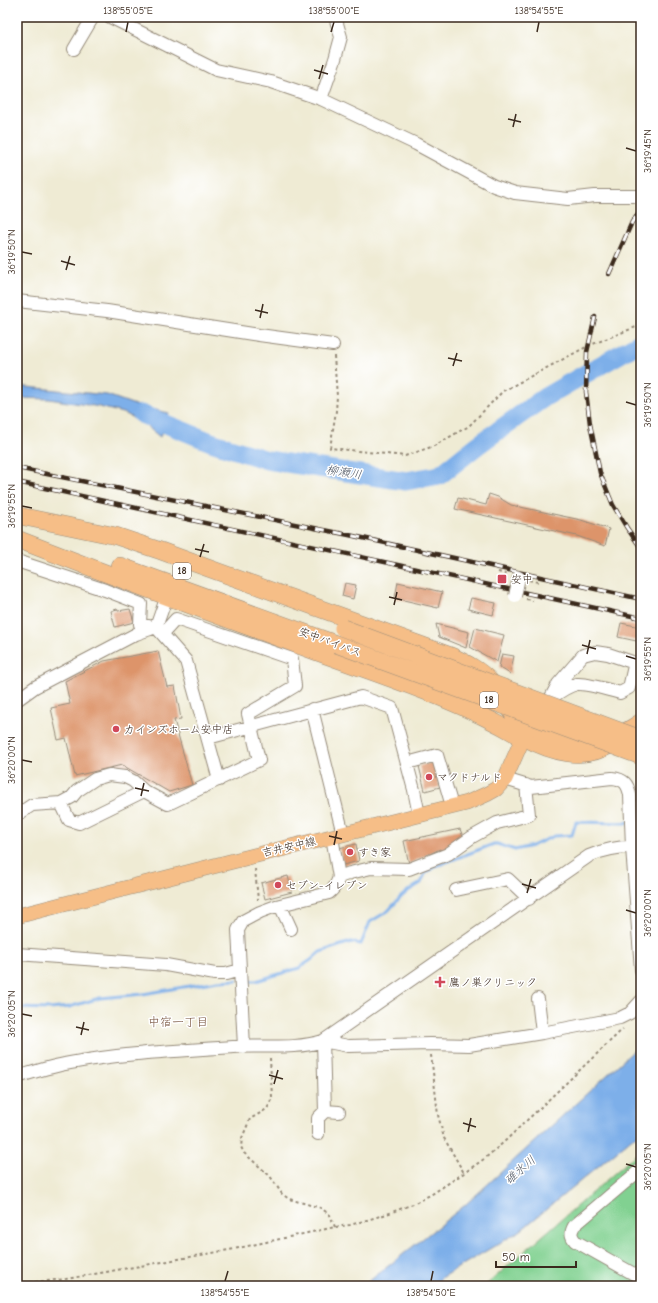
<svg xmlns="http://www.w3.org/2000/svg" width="658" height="1303" viewBox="0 0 658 1303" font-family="'Comic Neue','Klee One',sans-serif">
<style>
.green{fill:#81d191;stroke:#5e7e58}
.water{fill:#7dafe9;stroke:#5c6c84}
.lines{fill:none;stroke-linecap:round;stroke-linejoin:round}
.stream{stroke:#7dafe9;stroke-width:3}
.river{stroke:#7dafe9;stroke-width:19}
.building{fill:#dd946b}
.minor-casing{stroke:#958a79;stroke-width:14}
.major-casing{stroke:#958a79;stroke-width:16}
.highway-casing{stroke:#958a79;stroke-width:18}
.path{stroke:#958a79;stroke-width:2;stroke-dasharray:3 3;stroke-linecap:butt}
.minor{stroke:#fff;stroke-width:12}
.major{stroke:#f6be87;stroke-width:15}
.highway{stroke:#f6be87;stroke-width:17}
.rail-casing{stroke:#3b2a1e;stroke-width:4.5}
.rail{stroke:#fff;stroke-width:3;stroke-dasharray:9;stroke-linecap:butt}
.minor-bridge-casing{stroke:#958a79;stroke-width:14;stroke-linecap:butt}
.highway-bridge-casing{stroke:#958a79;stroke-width:18;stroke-linecap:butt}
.minor-bridge{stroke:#fff;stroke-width:12}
.highway-bridge{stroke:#f6be87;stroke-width:17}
.ticks{fill:none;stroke:#3b2a1e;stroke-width:1.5}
.poi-dot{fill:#d1495b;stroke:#fff;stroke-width:1.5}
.labels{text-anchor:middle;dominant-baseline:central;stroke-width:3;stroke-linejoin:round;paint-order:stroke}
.shield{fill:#fff;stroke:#766a62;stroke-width:1}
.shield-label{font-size:10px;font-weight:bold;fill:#3b2a1e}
.poi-label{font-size:11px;fill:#3b2a1e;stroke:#fff;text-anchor:start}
.street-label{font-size:11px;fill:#3b2a1e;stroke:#fff}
.water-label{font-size:12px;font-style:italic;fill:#525965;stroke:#fff}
.neighbourhood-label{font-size:12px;fill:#744f39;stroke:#fff}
.neatline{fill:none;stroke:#3b2a1e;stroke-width:1.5}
.ticks-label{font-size:10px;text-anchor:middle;fill:#3b2a1e}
</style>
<rect width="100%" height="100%" fill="#fff"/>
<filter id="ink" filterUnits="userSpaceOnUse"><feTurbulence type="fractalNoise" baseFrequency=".025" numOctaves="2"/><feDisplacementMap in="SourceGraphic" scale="8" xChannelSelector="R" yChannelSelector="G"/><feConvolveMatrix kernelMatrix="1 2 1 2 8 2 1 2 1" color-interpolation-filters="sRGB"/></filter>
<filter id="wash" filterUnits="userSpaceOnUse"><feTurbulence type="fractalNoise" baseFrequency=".012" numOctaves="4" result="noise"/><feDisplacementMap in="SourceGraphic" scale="16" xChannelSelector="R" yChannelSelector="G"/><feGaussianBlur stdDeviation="0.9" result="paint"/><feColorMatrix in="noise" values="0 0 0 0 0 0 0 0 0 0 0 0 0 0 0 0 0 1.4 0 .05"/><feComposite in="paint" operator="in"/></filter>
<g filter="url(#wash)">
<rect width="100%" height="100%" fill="#efebd4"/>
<path class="green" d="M641 1150V1286H485Z"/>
<path class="water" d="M17 386 107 395 149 410H156L169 413 160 437 145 425 126 414 100 407 49 399 17 398Z
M641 1044V1131L520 1231 442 1277 433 1286H363L464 1206Z"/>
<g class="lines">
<path class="stream" d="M634 820 641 817
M244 981H256L299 968 311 960 320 952 351 942 361 944 370 922 388 911 400 898 408 891 421 883 425 874 428 871 436 866 494 844H497L515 850 532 846 554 836 572 835 576 822 626 823 628 822
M17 1008 50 1009 69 1007 100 998 143 994 218 981 237 980"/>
<path class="river" d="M141 414 211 442 267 460 406 481 440 475 478 445 545 397 641 342"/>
</g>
<g id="blocks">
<path class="building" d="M489 494 498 497 511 505 581 520 609 529 605 546 577 536 455 509 458 498 486 505Z
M398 582 442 592 438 608 395 598Z
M345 583 356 585 353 599 342 596Z
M471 598 496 603 493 615 468 609Z
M117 609 118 611 130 609 134 622 115 627 111 611Z
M621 623 641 627V642L618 637Z
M436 624 469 632 466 648 439 637Z
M475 628 504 635 497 662 470 647Z
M158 651 167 687 175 686 181 719 174 720 192 785 169 792 122 765 75 776 66 738 58 740 51 708 70 704 65 681 104 661Z
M502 654 514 656 510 674 499 667Z
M433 762 440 787 425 791 419 766Z
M460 829 463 837 454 842 455 845 442 852 440 849 409 864 404 841Z
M356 844 359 861 343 865 339 848Z
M288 876 292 892 265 899 261 883Z"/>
</g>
</g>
<g filter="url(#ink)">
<use href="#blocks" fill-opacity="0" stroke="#958a79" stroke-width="1"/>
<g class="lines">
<g class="minor-casing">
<path id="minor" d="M110 17 216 70 271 82 321 99 416 144 494 186 515 193 568 199 595 196H641
M74 49 93 17
M321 99 335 59 341 37 335 17
M17 301 107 311 259 335 333 345
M17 561 105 590 141 604 140 624 166 630 176 619 292 659 295 686 248 714 259 760 168 804 144 791 133 781 125 777 109 775 95 779 77 791 72 797 61 803 32 805 17 815
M156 627 186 661 219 780
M17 700 35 687 136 634 156 627 167 596
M312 709 343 834
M543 709 550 699 558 684 583 655 595 652 608 654 632 662 634 666 629 688 620 693C609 690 587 683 577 684 567 686 558 693 550 699
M208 738 361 697 392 708 414 790 419 815
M407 763 437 755 452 806
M505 779 531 787 612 778C624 779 628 784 630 795L632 847 641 970
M61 803 69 820 79 823 144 791
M339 877 350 873 371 868 409 869 448 854 472 837 497 823 529 815 526 785
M456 890 508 879 529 899
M280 905 291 929
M17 954 166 965 215 974H226L240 970
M538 999 542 1033
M323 1041 348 1046 430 1044 469 1045 542 1033 620 1018 630 1013 641 1001
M323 1041 325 1111 339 1112
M244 1047 238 930 243 921 260 912 276 906 329 893C335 888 337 884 339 877L332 837
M17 1077C34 1072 52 1066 70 1063 123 1053 179 1051 233 1047 263 1045 294 1050 323 1041L589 856C605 849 623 846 641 847
M318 1134V1118L325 1111
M641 1169 574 1226C570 1233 571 1236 575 1241L641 1278"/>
</g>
<g class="major-casing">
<path id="major" d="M523 738C551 753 583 763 612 745
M17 916 253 856 343 834 467 803 487 794 496 789 505 779 526 731C575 748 596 751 641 721"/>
</g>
<g class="highway-casing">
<path id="highway" d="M20 516 116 536 161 551 451 656C466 663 480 670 491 682
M17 539C117 578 219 616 320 653 389 678 460 700 523 738
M120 566 336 644
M505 701 515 717 526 731"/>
</g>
<path class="path" d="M334 356 337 396 336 411 330 448 405 456 434 446 469 426 503 391 588 346 641 325
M498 572 509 575
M529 580 538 582
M526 599 533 600
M255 869 258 900
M431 1055 438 1115 444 1138 464 1173
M270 1058 272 1097 269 1105 267 1109 250 1119 242 1138 241 1147 244 1153 270 1176 282 1194 289 1199 321 1208 330 1215 335 1227
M17 1284 66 1279 151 1264 234 1249 335 1227 350 1225 387 1214 413 1204 432 1194 464 1173 484 1159 503 1143 623 1029"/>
<use href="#minor" class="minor"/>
<use href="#major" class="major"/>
<use href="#highway" class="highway"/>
<g class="rail-casing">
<path id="rail" d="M609 274 632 222 641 211
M595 317 587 352 586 392 590 424 600 473 613 505 627 528 641 548
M17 468 349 535 641 599
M17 482 641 618"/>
</g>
<use href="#rail" class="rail"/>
<g class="minor-bridge-casing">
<path id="minor-bridge" d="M515 596 519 577"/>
</g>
<g class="highway-bridge-casing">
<path id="highway-bridge" d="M343 628 641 739
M336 644 641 756"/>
</g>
<use href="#minor-bridge" class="minor-bridge"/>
<use href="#highway-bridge" class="highway-bridge"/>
</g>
</g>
<path class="ticks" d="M126 32 128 22M331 32 334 22M537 32 539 22M314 70 328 74M319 79 323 65M508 119 521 122M513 127 516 114M626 148 636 151M22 252 32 254M61 261 75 265M66 270 70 256M255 310 268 313M260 318 263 304M448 358 462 361M453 366 457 353M626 402 636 405M22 506 32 508M195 549 209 552M200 557 204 544M389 597 402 600M394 605 397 592M582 645 596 649M587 654 590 640M626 656 636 659M22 760 32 762M135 788 149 791M141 796 144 783M329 836 342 839M334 845 337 831M522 884 536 888M527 893 531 879M626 910 636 913M22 1014 32 1016M76 1027 89 1030M81 1035 84 1022M269 1075 283 1079M274 1084 278 1070M463 1123 476 1127M468 1132 471 1118M626 1164 636 1167M225 1281 228 1271M431 1281 433 1271"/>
<g class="poi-dot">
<rect x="497" y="574" width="10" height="10" rx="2"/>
<circle cx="116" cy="729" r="4"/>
<circle cx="429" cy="777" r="4"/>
<circle cx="350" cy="852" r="4"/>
<circle cx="278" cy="885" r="4"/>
<path d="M438 976h4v4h4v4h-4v4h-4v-4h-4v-4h4z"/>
</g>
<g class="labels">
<g class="shield">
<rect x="173" y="563" width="18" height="16" rx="3"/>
<rect x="480" y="692" width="18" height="16" rx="3"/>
</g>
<g class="shield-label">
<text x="182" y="571">18</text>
<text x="489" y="700">18</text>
</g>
<g class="poi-label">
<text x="511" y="579">安中</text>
<text x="124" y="729">カインズホーム安中店</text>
<text x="437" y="777">マクドナルド</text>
<text x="358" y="852">すき家</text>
<text x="286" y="885">セブン-イレブン</text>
<text x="449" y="982">鷹ノ巣クリニック</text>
</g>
<g class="street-label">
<text transform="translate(330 642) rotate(20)">安中バイパス</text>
<text transform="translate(289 847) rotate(-13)">吉井安中線</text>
</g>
<g class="water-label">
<text transform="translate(344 472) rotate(9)">柳瀬川</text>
<text transform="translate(520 1170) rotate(-42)">碓氷川</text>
</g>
<g class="neighbourhood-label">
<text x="178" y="1022">中宿一丁目</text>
</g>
</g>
<rect width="658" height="1303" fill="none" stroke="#fff" stroke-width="44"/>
<path d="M496 1261v6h80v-6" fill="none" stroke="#3b2a1e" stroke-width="2"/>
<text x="502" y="1261" font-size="12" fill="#3b2a1e" stroke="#ffffff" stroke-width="3" paint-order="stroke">50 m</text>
<rect x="22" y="22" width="614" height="1259" class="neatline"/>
<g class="ticks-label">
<text x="128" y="14">138°55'05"E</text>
<text x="334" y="14">138°55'00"E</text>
<text x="539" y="14">138°54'55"E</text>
<text transform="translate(647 151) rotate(-90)" y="4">36°19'45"N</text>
<text transform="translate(11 252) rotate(-90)" y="4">36°19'50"N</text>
<text transform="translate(647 405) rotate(-90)" y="4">36°19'50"N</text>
<text transform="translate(11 506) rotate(-90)" y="4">36°19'55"N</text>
<text transform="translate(647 659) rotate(-90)" y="4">36°19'55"N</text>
<text transform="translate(11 760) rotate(-90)" y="4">36°20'00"N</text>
<text transform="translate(647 913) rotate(-90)" y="4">36°20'00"N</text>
<text transform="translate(11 1014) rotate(-90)" y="4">36°20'05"N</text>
<text transform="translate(647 1167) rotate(-90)" y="4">36°20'05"N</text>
<text x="225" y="1296">138°54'55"E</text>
<text x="431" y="1296">138°54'50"E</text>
</g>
</svg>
